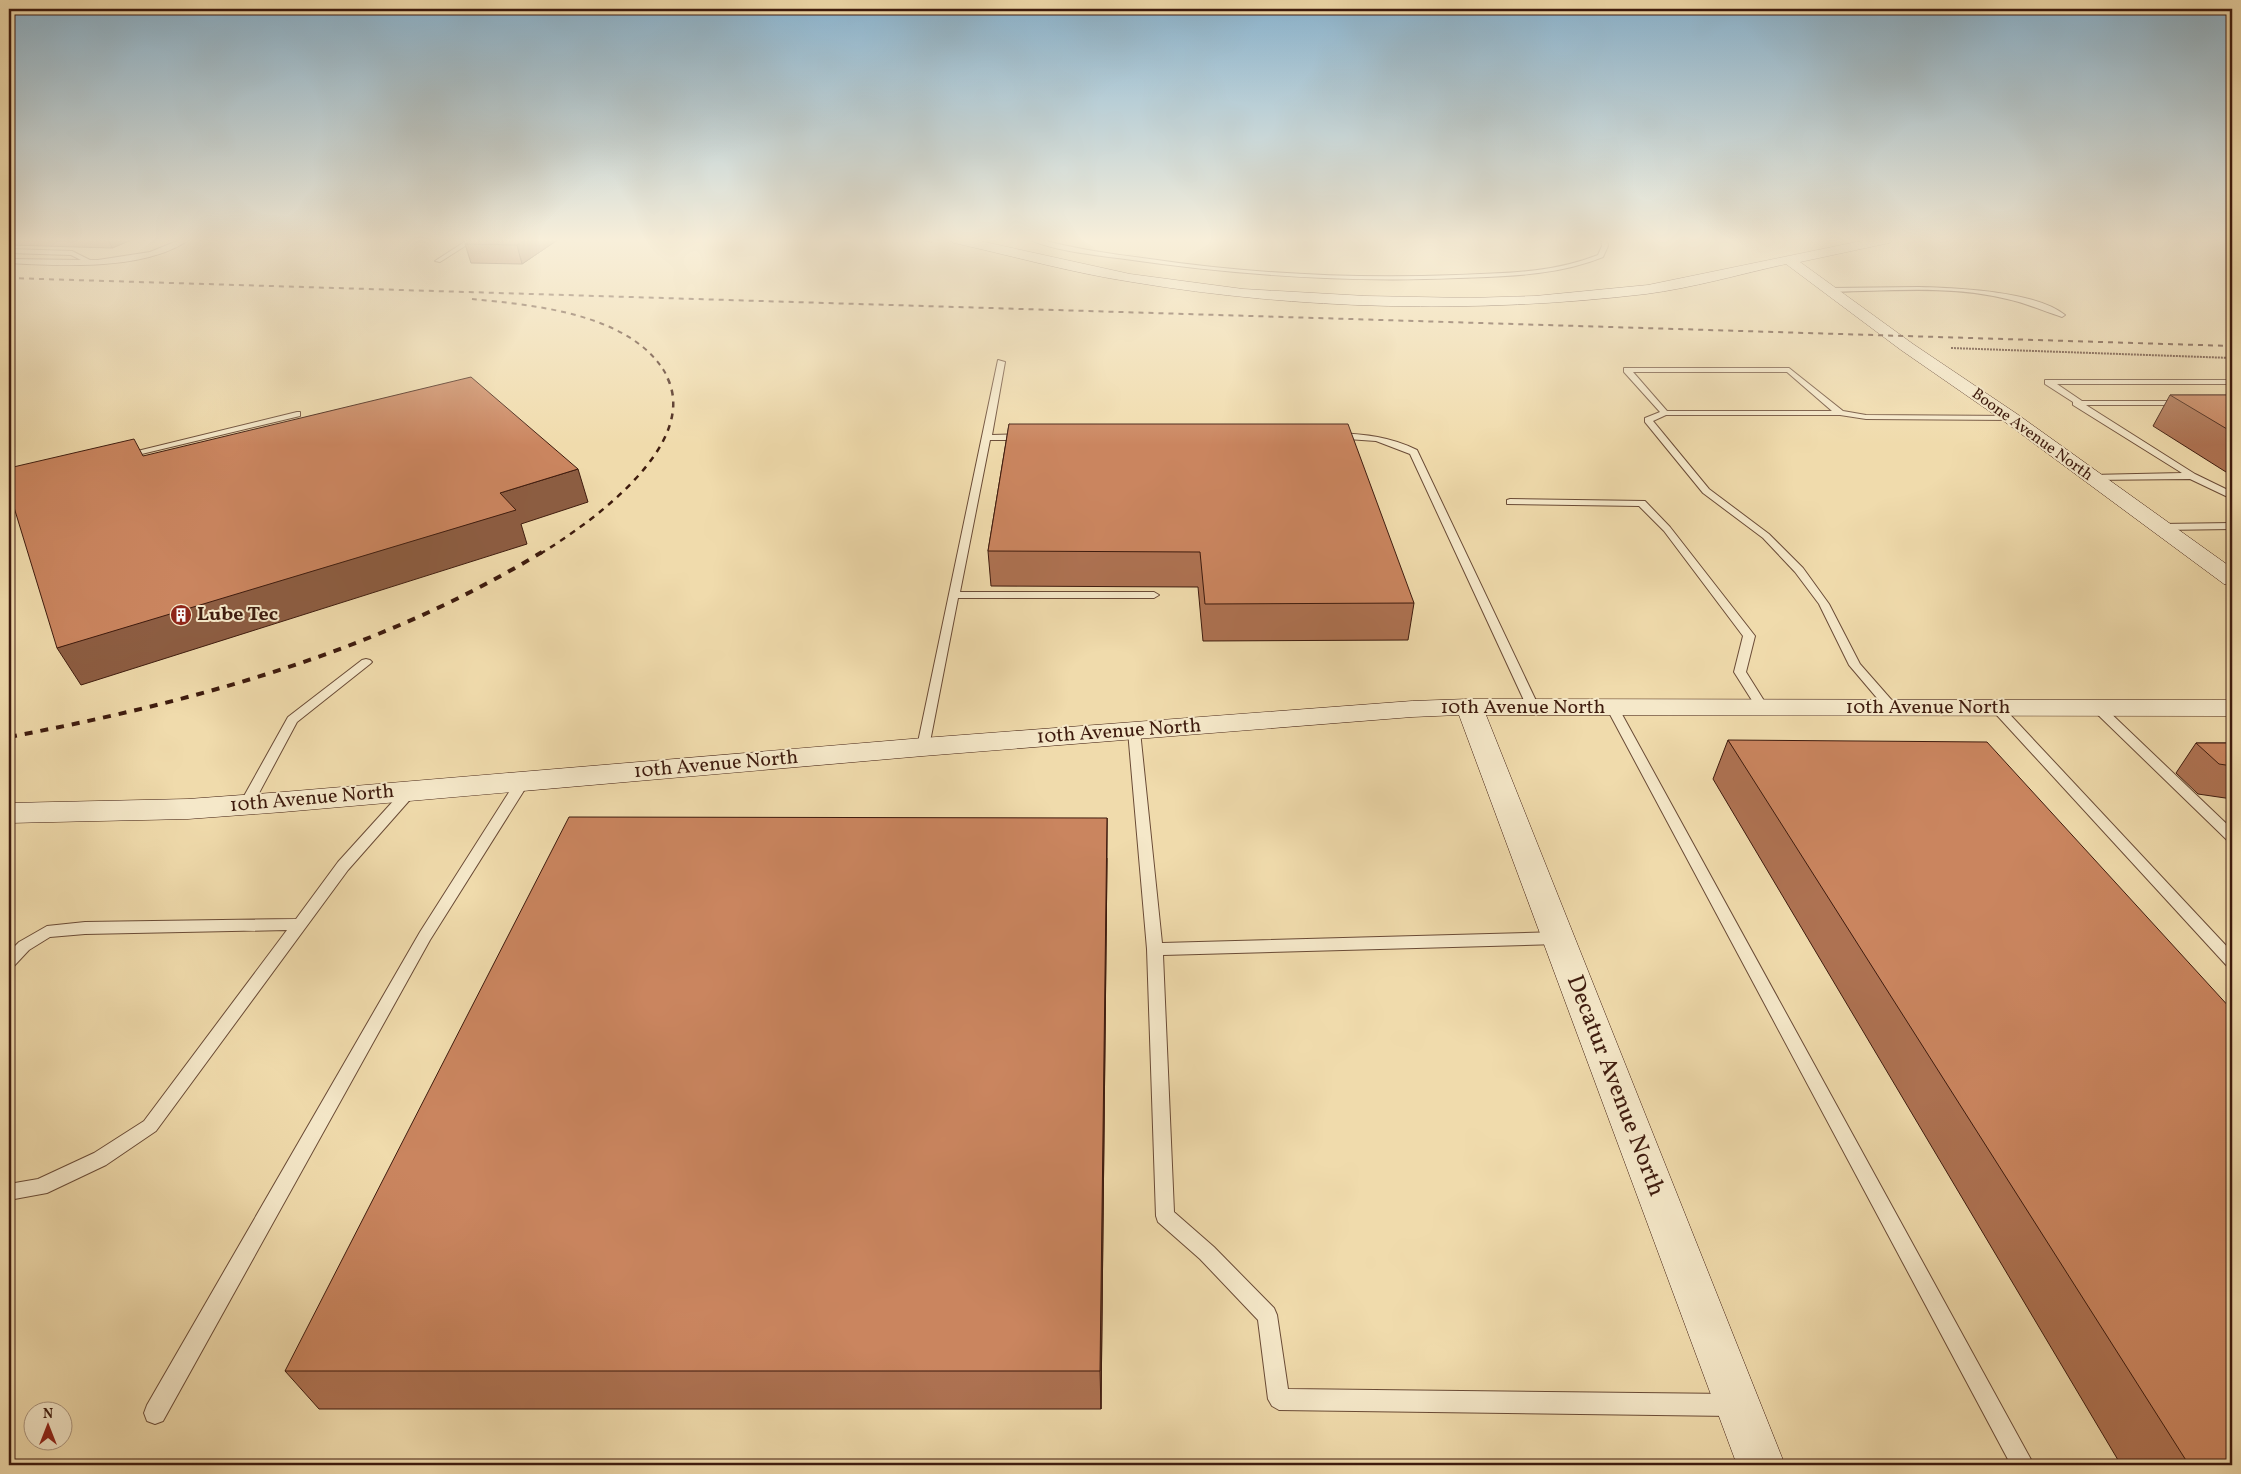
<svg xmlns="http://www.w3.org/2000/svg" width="2241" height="1474" viewBox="0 0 2241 1474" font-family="Vollkorn,serif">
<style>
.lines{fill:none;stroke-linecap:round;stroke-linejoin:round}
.lane-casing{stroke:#6a4b36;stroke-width:2}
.secondary-casing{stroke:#3e1b0e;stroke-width:1}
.path{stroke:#3e1b0e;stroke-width:2;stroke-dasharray:2 1;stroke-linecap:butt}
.lane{fill:#f5e8c9;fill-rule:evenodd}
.secondary{fill:#f5e8c9;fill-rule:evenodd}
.rail-far2{stroke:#3e1b0e;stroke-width:2;stroke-dasharray:5 5;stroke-linecap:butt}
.rail-far1{stroke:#3e1b0e;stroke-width:2.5;stroke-dasharray:6 6;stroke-linecap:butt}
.rail{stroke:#3e1b0e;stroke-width:4;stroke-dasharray:8 8;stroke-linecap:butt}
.wall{fill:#ae7252;stroke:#3e1b0e}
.shaded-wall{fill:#8d5d42;stroke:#3e1b0e}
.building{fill:#ca855f;stroke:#3e1b0e}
.labels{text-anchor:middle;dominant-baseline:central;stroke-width:4;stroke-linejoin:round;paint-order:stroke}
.far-street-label{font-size:16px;fill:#3e1b0e;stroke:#f5e8c9}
.poi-label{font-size:20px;font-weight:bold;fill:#3e1b0e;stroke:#f5e8c9;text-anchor:start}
.street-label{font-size:20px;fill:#3e1b0e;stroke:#f5e8c9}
.near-street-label{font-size:24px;fill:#3e1b0e;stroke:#f5e8c9}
</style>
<rect width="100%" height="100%" fill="#f0dbac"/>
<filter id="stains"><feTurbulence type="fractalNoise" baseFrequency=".004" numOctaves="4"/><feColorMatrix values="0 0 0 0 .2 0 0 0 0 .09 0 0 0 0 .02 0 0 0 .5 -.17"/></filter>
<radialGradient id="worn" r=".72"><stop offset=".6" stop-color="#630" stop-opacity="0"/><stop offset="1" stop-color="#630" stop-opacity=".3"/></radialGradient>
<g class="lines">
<g class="lane-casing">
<path id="lane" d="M182 239H190C146 271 61 266 9 263V259L81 260 71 255 9 253V249L72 251 90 260H98L150 252Z
M469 239H476L440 262 435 261Z
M1029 239H1038C1075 249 1112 254 1150 259 1252 274 1354 279 1456 275 1505 273 1553 273 1598 255L1602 246 1601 239H1607L1608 246 1603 257C1556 276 1508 276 1458 278 1346 283 1236 275 1125 259 1102 256 1047 250 1029 239Z
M1919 287C1958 288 2035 291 2065 315L2062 317C2043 311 2026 303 2007 299 1950 285 1888 291 1830 292L1827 290 1830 288Z
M998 360 1005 362 992 435 1023 434 1027 437 1023 440H990L960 592H1154L1159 595 1154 598H958L929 747 923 751 917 747Z
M1624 368H1789L1843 411 1866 415 2014 416 2015 418 2011 420 1866 419 1840 415H1666L1653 421 1709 489 1769 534 1803 568 1829 604 1860 664 1896 705 1898 708 1896 711H1888L1849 665 1819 604 1795 572 1763 538 1703 493 1645 422V418L1660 412 1624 372ZM1633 372H1787L1832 411H1667Z
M2045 380H2232V384H2057L2082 401H2184L2185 403 2181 405H2086L2195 474 2232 492V499L2190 479 2088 480V476L2091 475 2182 473 2073 405V402L2045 384Z
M297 412H300V416L125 458 121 455Z
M1336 433C1365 434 1391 437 1417 450L1539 707 1537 710 1533 711 1527 707 1410 454 1376 441 1333 438 1332 436Z
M1510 499 1645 501 1670 527 1755 636 1746 672 1768 707 1766 710H1758L1734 672 1743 636 1664 531 1639 506 1507 504V500Z
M2232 523V529L2161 530 2156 527 2161 524Z
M366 659 370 660 372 662 370 664 297 722 251 808H241L239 805 288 717 362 660Z
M1612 703 1618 707 2034 1465H2011L1606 707Z
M1997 704 2001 705 2232 952V968L2227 966 1993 711 1991 708 1993 705Z
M2098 704 2102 705 2232 829V842L2227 840 2094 711 2092 708 2094 705Z
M1134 727 1140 731 1162 943 1558 932 1563 934 1566 938 1563 942 1558 944 1163 955 1174 1212 1214 1247 1274 1308 1277 1315 1288 1389 1731 1394 1739 1397 1742 1405 1739 1413 1731 1416 1279 1410 1272 1406 1268 1399 1258 1320 1200 1259 1158 1222 1156 1216 1147 949 1128 731Z
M523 777 530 781 430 940 163 1421 155 1424 147 1421 144 1413 147 1405 420 932 518 778Z
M410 787 415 788 417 791 415 794 348 870 156 1131 106 1165 47 1193 9 1200V1184L38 1179 94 1153 144 1121 287 930 85 934 50 937 29 950 14 966 9 968V952L19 942 47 926 85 922 296 919 338 862 405 788Z"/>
</g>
<g class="secondary-casing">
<path id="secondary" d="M947 239H971L1130 274 1243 289 1366 296 1469 298 1535 296 1648 285 1871 239H1895L1889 243 1800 262 1913 344 2017 414 2232 568V586L2224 584 2005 422 1901 350 1786 264C1741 274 1692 288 1646 294 1476 314 1300 310 1132 282 1072 273 1013 256 954 243Z
M1469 699 2232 700V716L1486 715 1785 1465H1737L1459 715 1412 717 923 756 283 812 188 819 9 823V803L188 799 283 792 923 738 1412 701Z"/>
</g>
<path class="path" d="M916 239 932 242
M1951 348 2232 358"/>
<use href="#lane" class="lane"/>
<use href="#secondary" class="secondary"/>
<path class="rail-far2" d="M9 278 2232 346
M472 299C535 305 634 314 667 376"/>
<path class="rail-far1" d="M540 554C589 524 703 444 666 375"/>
<path class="rail" d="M9 737C194 702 380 651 542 552"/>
</g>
<path class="wall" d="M9 239H134L112 248 9 245Z
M559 239 522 264 471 263 465 244Z
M2170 395H2232V472H2226L2153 426Z
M1009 424 1414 603 1408 640 1203 641 1198 587 991 586 988 551Z
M1728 740 2232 1465H2121L1713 779Z
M2196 743H2232V799L2198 794 2176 773Z
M1107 858 1101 1409H319L285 1371Z"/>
<path class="shaded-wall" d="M108 239H134L112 248Z
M526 239H559L522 264 517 245Z
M578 469 588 502 521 524 527 544 81 685 57 648 500 493Z
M1107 818V858L1101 1409 1100 1371Z"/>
<path class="building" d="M473 239H526L517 245 465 244Z
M471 377 578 469 500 493 516 510 57 648 9 491V468L134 439 143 456Z
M2170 395H2232V432Z
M1009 424H1348L1414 603 1205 604 1200 552 988 551Z
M1728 740 1987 742 2232 1010V1465H2189Z
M2196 743H2232V766L2219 764Z
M569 817 1107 818 1100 1371H285Z"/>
<linearGradient id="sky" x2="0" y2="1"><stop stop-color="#8ab6d3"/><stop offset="0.54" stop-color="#f8efda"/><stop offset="1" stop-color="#f8efda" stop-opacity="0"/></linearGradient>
<rect width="2241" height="445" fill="url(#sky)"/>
<defs>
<g id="building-disc" transform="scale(1.125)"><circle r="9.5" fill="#8f2418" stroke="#f5e8c9"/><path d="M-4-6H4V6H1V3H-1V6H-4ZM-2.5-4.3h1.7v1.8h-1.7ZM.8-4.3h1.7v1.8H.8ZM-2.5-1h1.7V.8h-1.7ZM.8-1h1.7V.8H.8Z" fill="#fff"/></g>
</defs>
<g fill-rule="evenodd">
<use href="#building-disc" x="181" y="615"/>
</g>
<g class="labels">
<g class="far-street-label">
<text transform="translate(2032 435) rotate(36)">Boone Avenue North</text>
</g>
<g class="poi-label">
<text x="197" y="615">Lube Tec</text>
</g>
<g class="street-label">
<text x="1523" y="708">10th Avenue North</text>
<text x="1928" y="708">10th Avenue North</text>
<text transform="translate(1119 732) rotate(-4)">10th Avenue North</text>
<text transform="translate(716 765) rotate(-5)">10th Avenue North</text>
<text transform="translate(312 799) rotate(-5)">10th Avenue North</text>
</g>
<g class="near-street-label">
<text transform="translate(1615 1086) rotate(69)">Decatur Avenue North</text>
</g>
</g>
<rect width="2241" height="1474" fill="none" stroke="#f0dbac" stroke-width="30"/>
<rect x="10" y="10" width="2221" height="1454" fill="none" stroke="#3e1b0e" stroke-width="2.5"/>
<rect x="15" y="15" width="2211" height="1444" fill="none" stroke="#3e1b0e"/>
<g transform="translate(48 1426)"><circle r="24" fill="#f5e8c9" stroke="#ac967e"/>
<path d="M0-4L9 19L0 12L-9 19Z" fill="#8f2418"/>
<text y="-8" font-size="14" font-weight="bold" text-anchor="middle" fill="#3e1b0e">N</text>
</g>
<rect width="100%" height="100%" filter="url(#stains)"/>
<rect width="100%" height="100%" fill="url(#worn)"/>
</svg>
